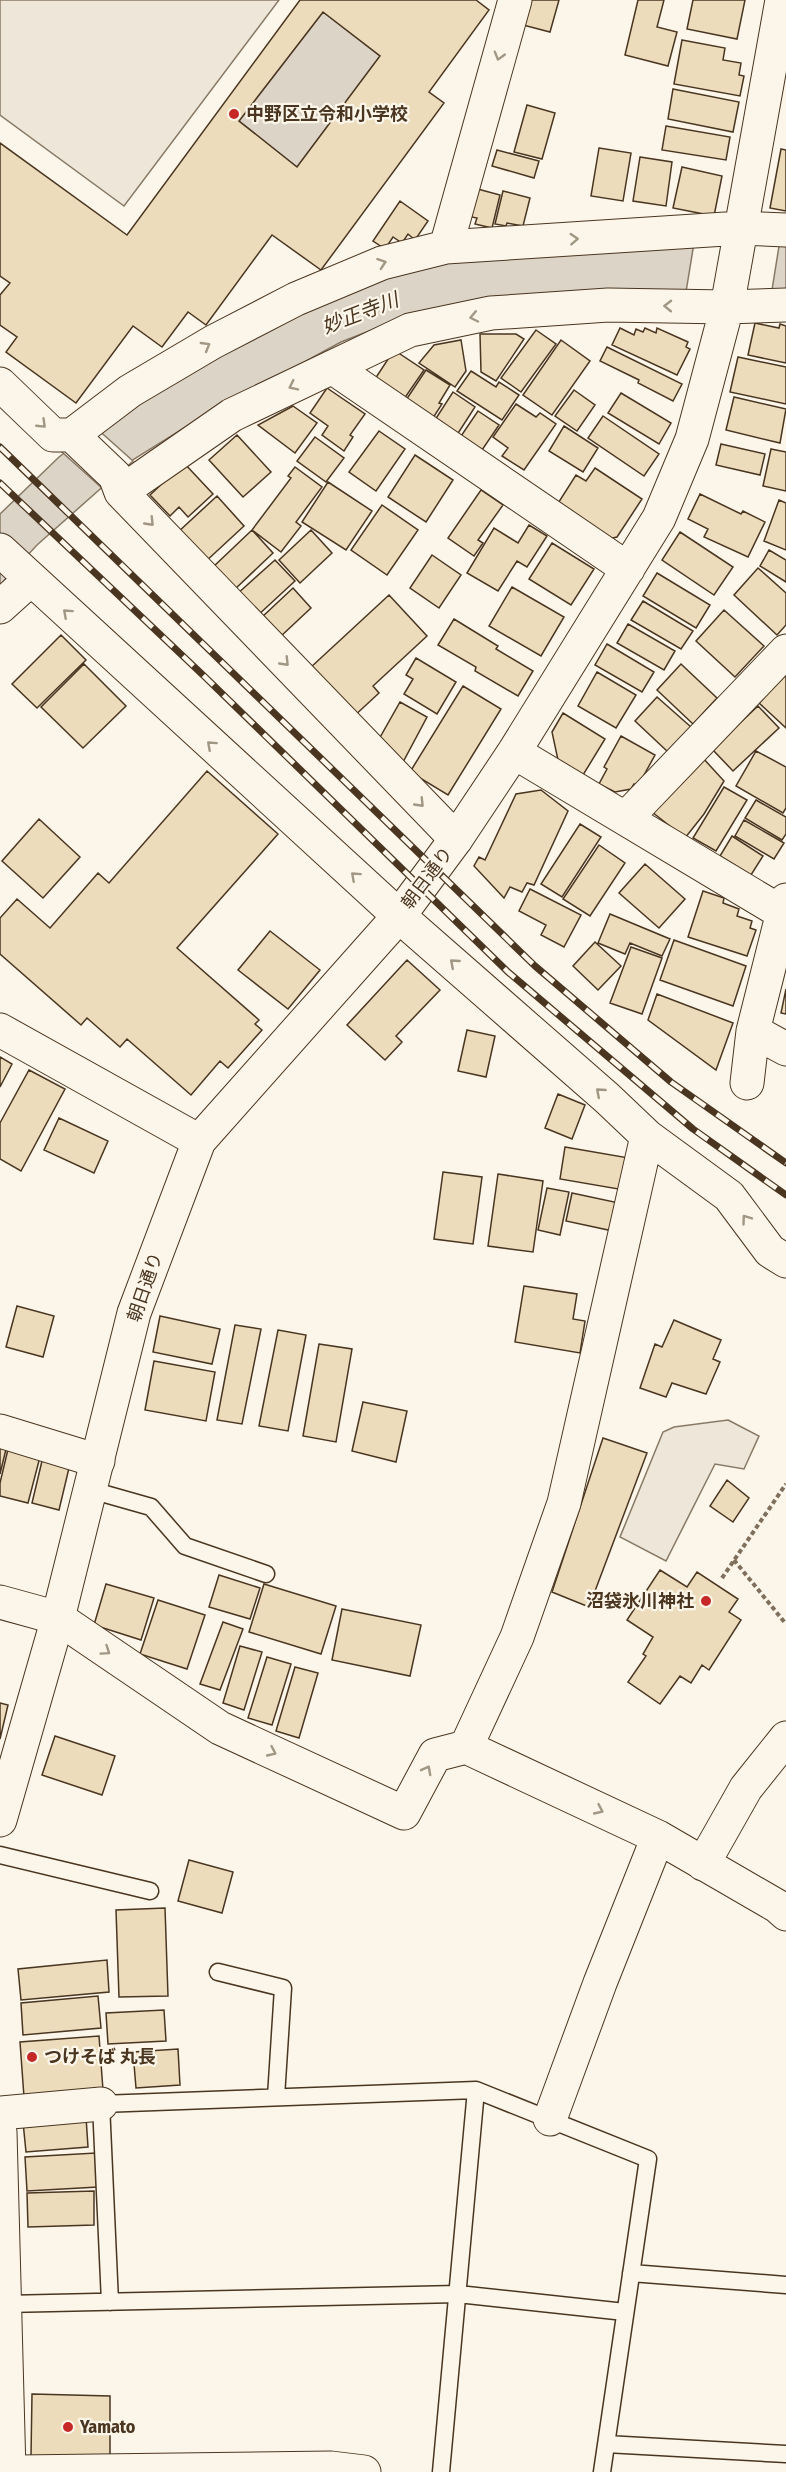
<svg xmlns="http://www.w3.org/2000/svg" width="786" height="2472" viewBox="0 0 786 2472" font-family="'Fira Sans Condensed','Noto Sans JP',sans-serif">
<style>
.green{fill:#ede6d9;stroke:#887966;stroke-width:1.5}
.water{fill:#dcd4c6;stroke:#887966;stroke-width:1.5}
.pier{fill:#fbf6e9;stroke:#887966;stroke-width:1.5}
.building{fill:#ecdcbc;stroke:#4a3520;stroke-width:1.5;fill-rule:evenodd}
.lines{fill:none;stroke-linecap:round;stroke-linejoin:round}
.lane-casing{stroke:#4a3520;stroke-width:19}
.street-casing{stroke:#4a3520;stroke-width:35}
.secondary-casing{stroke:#4a3520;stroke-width:35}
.path{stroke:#7f6f5c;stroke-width:4;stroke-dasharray:4.5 3;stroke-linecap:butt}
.lane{stroke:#fbf6e9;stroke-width:16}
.street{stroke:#fbf6e9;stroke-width:33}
.secondary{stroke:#fbf6e9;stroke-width:33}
.rail-casing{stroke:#4a3520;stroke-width:7}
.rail{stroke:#fbf6e9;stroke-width:4.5;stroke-dasharray:14;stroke-linecap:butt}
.oneway{stroke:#a29684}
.poi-dot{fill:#c62828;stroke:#fbf6e9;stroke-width:2}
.labels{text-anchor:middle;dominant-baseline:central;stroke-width:4.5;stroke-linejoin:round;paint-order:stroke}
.poi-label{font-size:18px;font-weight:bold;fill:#4a3520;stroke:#fbf6e9;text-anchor:start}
.street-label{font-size:18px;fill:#4a3520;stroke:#fbf6e9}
.water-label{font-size:20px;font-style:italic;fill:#4a3520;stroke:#fbf6e9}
</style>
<rect width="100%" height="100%" fill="#fbf6e9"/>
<path class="green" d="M0 0H279L124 206 0 115Z
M728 1420 759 1436 744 1469 715 1464 666 1561 620 1537 663 1432 674 1427Z"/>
<path class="water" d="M323 12 380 56 297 167 239 121Z
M786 243V293L387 324 341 342 197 420 134 459 37 545 0 585V514L59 457 96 429 181 373 369 282 464 258Z"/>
<path class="pier" d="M780 240 771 296 685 298 694 243Z
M95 427 133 461 103 489 62 452Z"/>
<path class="building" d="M300 0H476L489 10 429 92 444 103 321 270 272 235 206 325 188 312 162 347 133 326 76 403 6 352 17 337 0 325V295L10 283 0 276V143L127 235ZM323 12 380 56 297 167 239 121Z
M530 0H559L550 32 523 25Z
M638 0H664L657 27 677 32 668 66 625 55Z
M693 0H745L737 39 687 29Z
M682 40 725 48 723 60 741 63 739 75 744 76 740 96 674 84Z
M673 89 739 102 733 132 668 119Z
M527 105 555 113 542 159 514 152Z
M666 126 730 137 726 160 662 150Z
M599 148 631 153 623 201 591 196Z
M781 149 786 150V211L770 208Z
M497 150 539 161 534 178 492 166Z
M640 157 672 162 666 206 633 201Z
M682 167 722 176 714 216 673 208Z
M474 188 500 195 492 228 475 224 477 218 467 216Z
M503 191 530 198 523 226 507 223 506 226 495 224Z
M400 201 428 221 415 240 408 234 402 243 393 237 385 249 373 241Z
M755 323 779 328 780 324 786 326V363L748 355Z
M620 328 634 335 636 329 643 332 645 328 656 333 657 328 688 342 686 347 690 349 677 375 612 345Z
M536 330 556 344 521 392 501 378Z
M480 334H516L524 339 496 381 481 372Z
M461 340 466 371 455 387 419 363 434 345Z
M561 340 590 361 552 415 523 395Z
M607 347 682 384 673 401 638 383 639 380 600 361Z
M394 350 424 370 402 402 373 382Z
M738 357 786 367V404L730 392Z
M426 370 450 385 439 403 442 404 431 421 404 403Z
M471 371 496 387 499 382 519 395 502 420 457 391Z
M327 388 365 414 350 435 353 437 344 451 322 435 328 426 310 413Z
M574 390 595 405 577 431 555 416Z
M453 392 475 407 455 438 433 423Z
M621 393 671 423 659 444 608 413Z
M734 397 786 409 780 443 726 430Z
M516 404 536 417 540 413 556 424 524 470 502 456 508 448 493 437Z
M293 406 317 423 295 453 258 425Z
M478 411 499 425 480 453 459 439Z
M603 416 659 454 644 476 588 438Z
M564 426 598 448 583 472 549 451Z
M379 431 405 449 376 491 349 472Z
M237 435 271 472 243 497 209 460Z
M315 437 344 458 326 482 297 461Z
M721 444 765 454 760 475 716 465Z
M771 449 786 452V491L763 486Z
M415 455 453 480 426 522 388 497Z
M184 463 213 494 188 517 179 507 170 516 150 495Z
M295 467 322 487 296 522 301 526 281 552 252 530 291 478 288 476Z
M595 468 642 499 617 537 604 540 555 508 576 475 586 481Z
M328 482 372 511 346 550 302 522Z
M481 490 503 505 478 540 483 543 474 556 448 538Z
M700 494 741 514 743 511 765 522 748 557 704 537 708 529 688 519Z
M217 496 244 526 204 563 177 533Z
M779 500 786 503V550L764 541Z
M382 505 418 530 387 575 351 550Z
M529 525 547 536 527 567 517 561 498 591 467 573 494 528 518 543Z
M252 530 273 553 233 591 212 568Z
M311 530 332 553 300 583 279 560Z
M680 532 733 567 714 595 662 560Z
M552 543 594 569 571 605 529 579Z
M769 550 786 560V582L760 566Z
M432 555 461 575 439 608 410 588Z
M275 560 295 581 256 617 236 595Z
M758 568 786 593V625L777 635 734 595Z
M657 573 710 605 696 628 643 596Z
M512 587 564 617 541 656 489 626Z
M293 588 311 608 280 637 261 618Z
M389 595 427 636 373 686 379 693 351 719 310 668Z
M643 601 693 631 681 649 631 620Z
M724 610 764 646 735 677 696 641Z
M454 619 498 646 496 649 533 671 518 696 475 671 476 667 438 645Z
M628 624 675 651 664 670 617 643Z
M61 635 86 660 37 708 12 684Z
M607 644 654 672 642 692 595 665Z
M416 658 456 682 437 714 404 694 413 679 406 675Z
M84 664 126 706 83 748 41 707Z
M681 664 717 698 693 724 657 690Z
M597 672 636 695 616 728 578 706Z
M786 674V728L759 703Z
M463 686 501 709 448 795 410 772Z
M657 697 691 727 668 752 635 721Z
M400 702 427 717 402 764 374 748Z
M758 706 779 728 733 771 712 749Z
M563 713 605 739 583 775 558 760 552 732Z
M621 736 655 755 638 786 634 784 631 789 615 792 599 784 607 769 604 767Z
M756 751 786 767V808L783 813 736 786Z
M702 757 724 781 704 814 685 838 647 808Z
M207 771 278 834 177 948 259 1020 255 1024 262 1030 228 1068 220 1061 191 1095 127 1039 120 1047 87 1018 81 1025 0 954V918L17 899 50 928 98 873 109 883Z
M724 787 747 800 716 851 693 838Z
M541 790 568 811 534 885 527 883 522 892 510 887 504 898 474 866 479 857 485 860 516 794Z
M756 800 786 817V834L782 840 745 818Z
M39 819 80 857 43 898 2 861Z
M744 820 784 843 774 859 735 836Z
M580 824 601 837 562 897 541 884Z
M732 836 763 856 751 875 720 856Z
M599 845 625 863 590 916 563 899Z
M645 864 685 899 659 928 619 893Z
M530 889 581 915 564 947 541 935 546 925 519 911Z
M703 891 724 898 723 903 739 909 737 916 752 921 750 928 756 930 747 956 688 937Z
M610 914 670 939 662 956 630 943 625 954 598 943Z
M270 931 320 970 288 1009 238 970Z
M674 940 746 966 733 1006 660 980Z
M595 942 621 966 598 990 573 966Z
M631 947 662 958 642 1014 610 1003Z
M407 960 440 990 396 1036 402 1042 385 1060 347 1025Z
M786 989V1014L781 1013Z
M657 994 733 1023 716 1070 648 1020Z
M467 1030 495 1036 486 1077 458 1071Z
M0 1057 12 1064 0 1087Z
M29 1070 65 1089 21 1171 0 1159V1123Z
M558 1094 585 1105 572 1139 545 1128Z
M59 1118 108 1141 94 1173 44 1150Z
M565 1147 629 1158 624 1190 560 1179Z
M443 1172 482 1177 473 1244 434 1239Z
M498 1174 543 1181 533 1252 488 1246Z
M547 1188 569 1192 560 1235 538 1230Z
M572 1193 619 1203 613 1231 566 1221Z
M524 1286 577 1294 573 1319 585 1321 580 1353 515 1342Z
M17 1306 54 1316 43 1357 6 1347Z
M160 1316 220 1329 212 1364 153 1352Z
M674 1320 721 1340 713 1359 720 1362 706 1394 672 1383 666 1397 640 1388 655 1344 662 1347Z
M235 1325 261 1329 242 1424 217 1420Z
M278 1330 306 1335 288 1431 259 1426Z
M319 1344 352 1349 336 1442 303 1436Z
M154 1361 215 1372 206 1421 145 1410Z
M363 1402 407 1411 396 1462 352 1451Z
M603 1438 647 1453 589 1607 552 1592Z
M0 1443 7 1445 0 1474Z
M9 1445 41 1453 28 1503 0 1496V1483Z
M42 1461 69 1468 59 1510 32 1503Z
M727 1480 749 1498 733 1522 710 1506Z
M660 1570 687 1587 697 1572 738 1599 729 1612 741 1620 709 1670 702 1665 691 1683 680 1676 660 1704 628 1682 646 1656 643 1654 653 1637 627 1620Z
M219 1575 260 1588 250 1619 209 1607Z
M106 1584 154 1598 141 1640 94 1625Z
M264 1584 336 1606 321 1654 249 1632Z
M158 1600 205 1615 187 1669 140 1654Z
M342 1609 421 1625 410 1676 332 1660Z
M223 1622 243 1629 220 1690 200 1684Z
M240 1646 262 1652 244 1710 223 1703Z
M267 1657 291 1664 272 1725 248 1718Z
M295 1667 318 1673 299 1738 276 1731Z
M0 1703 8 1705 0 1739Z
M55 1736 115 1756 102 1795 42 1775Z
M189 1860 233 1872 222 1913 178 1901Z
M165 1908 168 1996 119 1997 116 1910Z
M107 1960 109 1992 21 2000 18 1969Z
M98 1996 101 2028 23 2035 21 2003Z
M164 2010 166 2041 108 2044 106 2013Z
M99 2036 103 2090 24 2097 20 2042Z
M178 2049 180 2085 136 2088 133 2052Z
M86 2117 88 2147 26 2152 23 2122Z
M96 2153 98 2187 27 2191 25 2157Z
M94 2191V2225L28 2227 27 2193Z
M32 2394 110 2396V2457L31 2456Z"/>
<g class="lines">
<g class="lane-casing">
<path id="lane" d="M91 1490 151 1507 185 1546 266 1574
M0 1855 150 1891
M218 1972 283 1988 276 2097
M631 2273 786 2285
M110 2302 101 2104 476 2090 648 2159 602 2472
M5 2304 458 2294 625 2312
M606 2444 786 2454
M441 2472 476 2090"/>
</g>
<g class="street-casing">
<path id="street" d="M446 247 515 0
M332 367 628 569
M0 384 53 435H72L130 391 213 342 296 299 382 263 446 247 741 228 786 230
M72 435 115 476 121 492 456 839 514 752 659 518 692 439 727 307 782 0
M121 492 232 415 410 330 491 313 608 305 727 307 786 305
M0 550 399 916 607 1098 647 1136 729 1196 770 1251 786 1261
M0 607 30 580
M514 752 786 915
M626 818 786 651
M0 1030 199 1141
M753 1031 786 1049
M747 1083 753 1031 786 900
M0 1431 98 1461
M0 1602 58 1618 220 1728 404 1813 435 1755 466 1747 658 1837 777 1906 786 1914
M466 1747 517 1637 564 1503 647 1136
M703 1864 746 1788 786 1738
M0 2113 101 2104
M550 2119 600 1983 658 1837
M18 2472 331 2468 364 2472"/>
</g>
<g class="secondary-casing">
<path id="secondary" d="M0 1820 58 1618 134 1313 199 1141 399 916 456 839
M0 2132 9 2472"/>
</g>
<path class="path" d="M734 1560 786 1624
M722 1578 786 1484"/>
<use href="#lane" class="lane"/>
<use href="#street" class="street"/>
<use href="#secondary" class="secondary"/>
<g class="rail-casing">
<path id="rail" d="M0 447 535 966 671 1082 786 1163
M0 483 204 676 508 972 693 1129 786 1195"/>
</g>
<use href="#rail" class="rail"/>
</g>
<defs><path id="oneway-chevron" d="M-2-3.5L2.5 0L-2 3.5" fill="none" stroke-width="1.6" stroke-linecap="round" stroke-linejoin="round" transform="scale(1.5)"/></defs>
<g class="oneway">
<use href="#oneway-chevron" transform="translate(499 56) rotate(106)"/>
<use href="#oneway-chevron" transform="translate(574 239) rotate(-3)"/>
<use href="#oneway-chevron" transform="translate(382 263) rotate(-19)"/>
<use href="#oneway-chevron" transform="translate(668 306) rotate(-179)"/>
<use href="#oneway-chevron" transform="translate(474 317) rotate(168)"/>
<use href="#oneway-chevron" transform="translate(206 346) rotate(-30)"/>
<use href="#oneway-chevron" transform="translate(293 386) rotate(154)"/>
<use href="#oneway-chevron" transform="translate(42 424) rotate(44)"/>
<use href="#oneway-chevron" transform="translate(150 522) rotate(46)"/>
<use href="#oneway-chevron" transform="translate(67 613) rotate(-138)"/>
<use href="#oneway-chevron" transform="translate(285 662) rotate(46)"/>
<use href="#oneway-chevron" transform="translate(211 745) rotate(-138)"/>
<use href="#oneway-chevron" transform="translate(420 803) rotate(46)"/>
<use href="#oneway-chevron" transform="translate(355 876) rotate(-138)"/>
<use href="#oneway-chevron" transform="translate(454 963) rotate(-139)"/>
<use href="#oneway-chevron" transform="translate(600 1092) rotate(-139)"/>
<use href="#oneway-chevron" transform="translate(746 1219) rotate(-126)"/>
<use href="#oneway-chevron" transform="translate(106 1651) rotate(34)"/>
<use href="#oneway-chevron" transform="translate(272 1752) rotate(25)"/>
<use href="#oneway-chevron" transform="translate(427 1770) rotate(-62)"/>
<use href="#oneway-chevron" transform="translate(599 1810) rotate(25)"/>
</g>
<g class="poi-dot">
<circle cx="234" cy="114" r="6"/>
<circle cx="706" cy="1601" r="6"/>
<circle cx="32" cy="2057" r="6"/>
<circle cx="68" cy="2427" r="6"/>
</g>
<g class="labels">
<g class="poi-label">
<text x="246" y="114">中野区立令和小学校</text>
<text x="694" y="1601" text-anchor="end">沼袋氷川神社</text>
<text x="44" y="2057">つけそば 丸長</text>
<text x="80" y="2427">Yamato</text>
</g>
<g class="street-label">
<text transform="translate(427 878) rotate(-53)">朝日通り</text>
<text transform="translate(145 1287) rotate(-71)">朝日通り</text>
</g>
<g class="water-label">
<text transform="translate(360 313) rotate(-21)">妙正寺川</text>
</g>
</g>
</svg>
